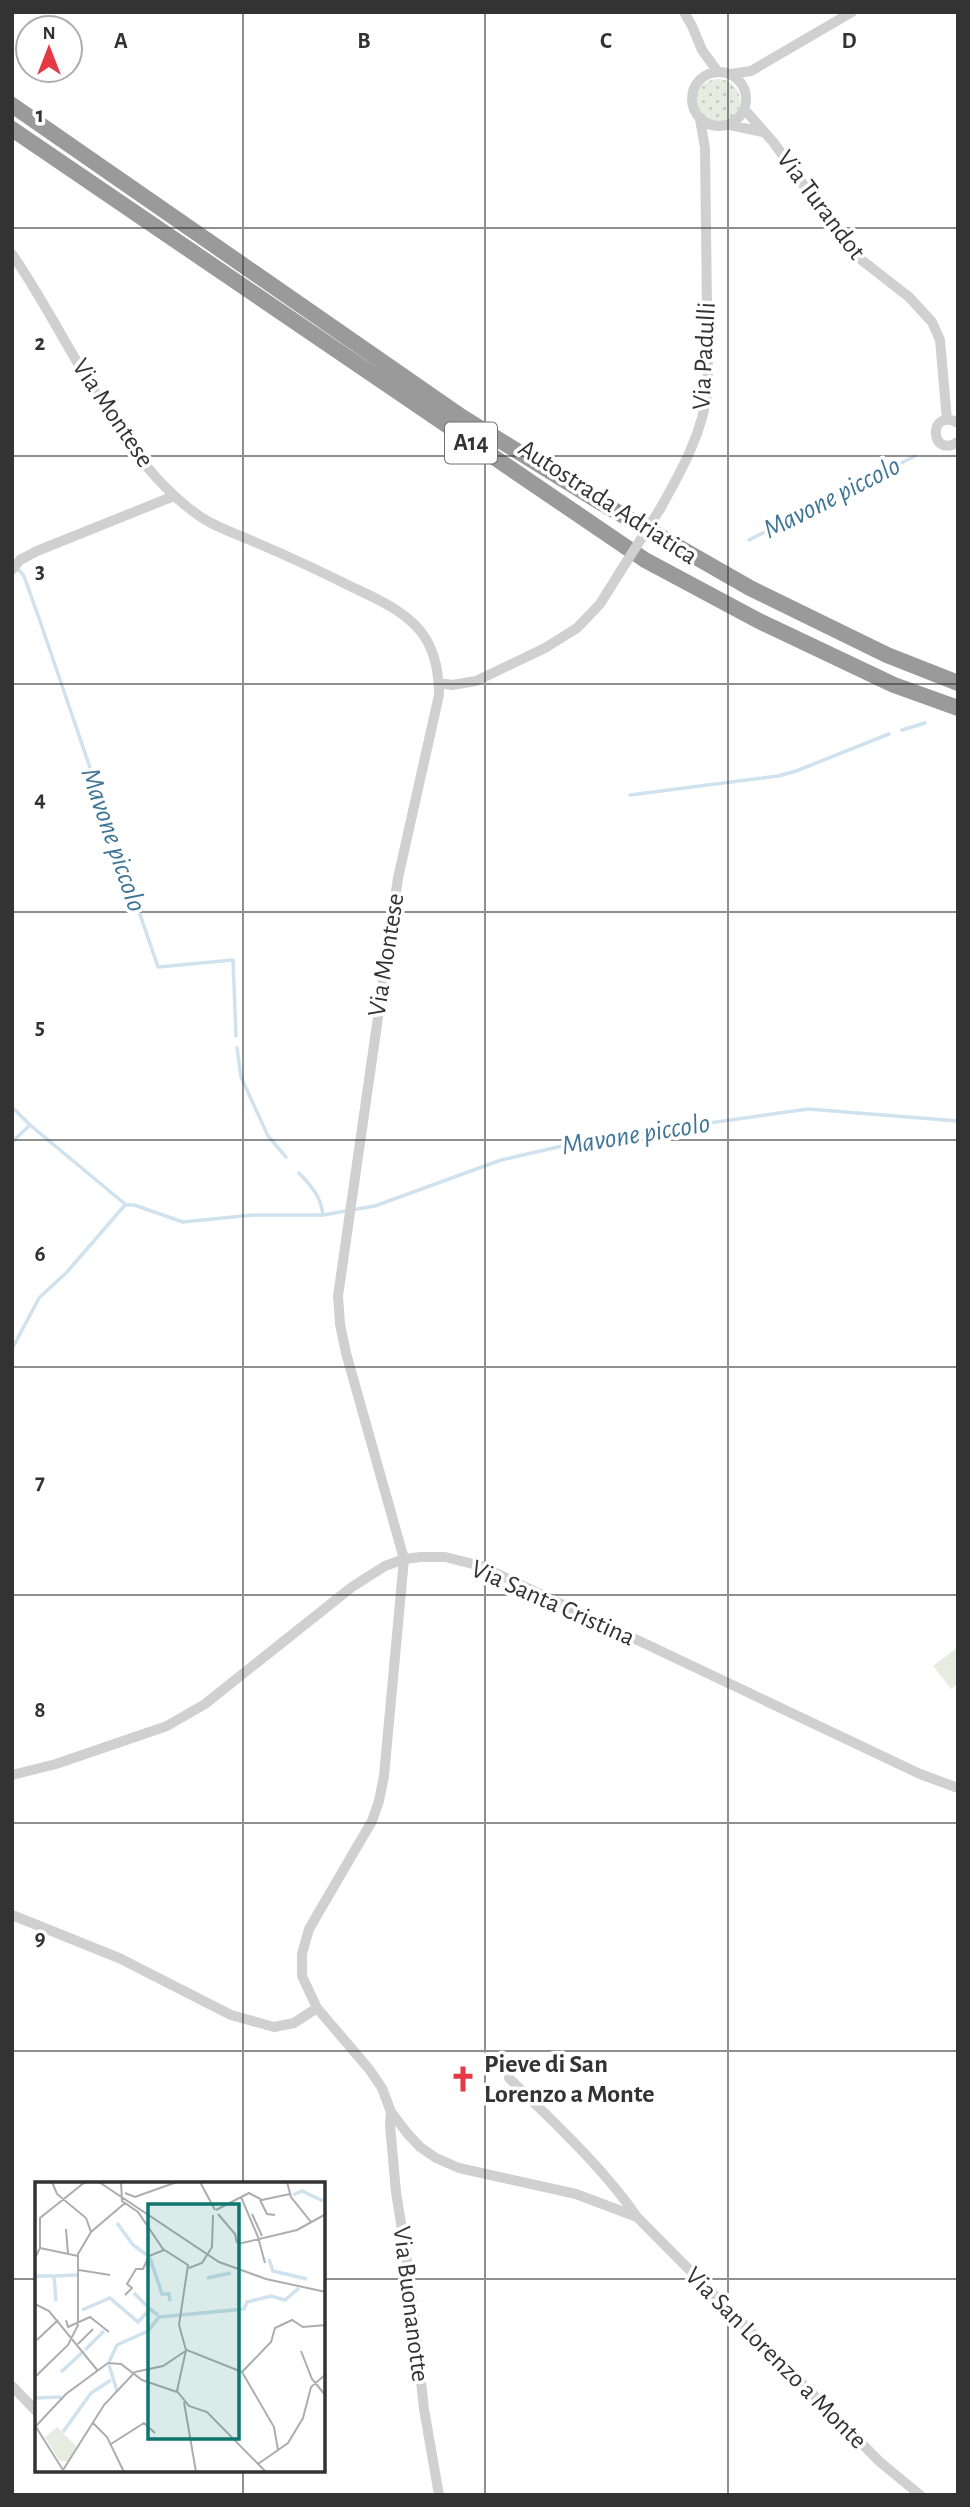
<svg xmlns="http://www.w3.org/2000/svg" width="970" height="2507" viewBox="0 0 970 2507" font-family="'Alegreya Sans',sans-serif">
<style>
.grass{fill:url(#grass-dots)}
.pitch{fill:#e6ecdf}
.lines{fill:none;stroke-linecap:round;stroke-linejoin:round}
.stream{stroke:#cfe2ee;stroke-width:3.5}
.minor{stroke:#d0d0d0;stroke-width:10}
.highway{stroke:#9a9a9a;stroke-width:16}
.minor-bridge{stroke:#d0d0d0;stroke-width:10}
.grid{fill:none;stroke:#333;stroke-width:2;stroke-opacity:0.55}
.labels{text-anchor:middle;dominant-baseline:central;stroke-width:7;stroke-linejoin:round;paint-order:stroke}
.shield{fill:#fff;stroke:#707070;stroke-width:2}
.shield-label{font-size:24px;font-weight:bold;fill:#333}
.street-label{font-size:26px;fill:#333;stroke:#fff}
.poi-label{font-size:26px;font-weight:bold;fill:#333;stroke:#fff;text-anchor:start}
.water-label{font-size:28px;font-style:italic;fill:#3f7597;stroke:#fff}
.inset-river{fill:none;stroke:#cfe2ee;stroke-width:3.5}
.inset-road{fill:none;stroke:#adadad;stroke-width:2}
.view{fill:#0f766e;fill-opacity:0.15;stroke:#0f766e;stroke-width:3.5}
.inset-edge{fill:none;stroke:#333;stroke-width:3.5}
.grid-label{font-size:23px;text-anchor:middle;font-weight:bold;fill:#333;stroke:#fff;stroke-width:7;stroke-linejoin:round;paint-order:stroke}
</style>
<defs>
<pattern id="grass-dots" width="8" height="8" patternUnits="userSpaceOnUse" patternTransform="scale(1.75)"><rect width="8" height="8" fill="#e6ecdf"/><path d="M2 2h.1M6 6h.1" fill="none" stroke="#c6cbc0" stroke-width="1.8" stroke-linecap="round"/></pattern>
</defs>
<rect width="100%" height="100%" fill="#fff"/>
<path class="grass" d="M696 101a22 22 0 1 1 44 0a22 22 0 1 1-44 0Z"/>
<path class="pitch" d="M958 1647V1684L951 1689 933 1666Z"/>
<g class="lines">
<path class="stream" d="M749 540 915 456
M19 570 24 576 41 624 158 967 233 960 236 1036
M902 730 925 723
M630 795 778 776 796 771 889 734
M237 1048 241 1077 268 1136 286 1157
M12 1107 30 1125
M12 1142 30 1125 125 1204
M299 1173C311 1186 321 1196 323 1215
M12 1349 39 1298 67 1272 125 1205H134L183 1222 253 1215H323L375 1206 501 1160 589 1140 808 1109 958 1121"/>
<path class="minor" d="M684 12 692 26 702 50 718 72
M692 99a27 27 0 1 1 54 0a27 27 0 1 1-54 0Z
M730 74 751 71 852 12
M745 110 774 143 850 251 909 297 932 322 940 340 947 420
M730 125 763 132
M12 254C69 336 120 465 204 519 220 529 240 535 257 543 290 557 322 572 354 588 380 600 411 614 426 639 436 656 439 676 439 695L398 878 338 1296 340 1324 346 1353 404 1559 384 1776 379 1801 372 1821 309 1929 302 1954V1976L317 2008 369 2069 382 2088 391 2112 407 2133 420 2147 436 2158 459 2168 576 2194 637 2217 880 2462 920 2495
M958 423C928 406 929 460 958 442
M660 509C682 470 703 432 708 388L705 148 700 119
M12 570 20 560 37 551 174 496
M439 683 452 685 476 681 545 648 577 628 600 604 620 572
M12 1775 56 1764 167 1726 205 1704 352 1587 385 1566 404 1559 421 1557H445L481 1566 920 1774 958 1788
M12 1915 119 1958 231 2015 274 2027 294 2023 317 2008
M509 2078C553 2122 601 2165 637 2217
M391 2112 390 2125 396 2192 410 2280 424 2409 439 2495
M12 2386 37 2412"/>
<path class="highway" d="M12 105 462 417 598 501 750 588 887 655 958 683
M12 129 645 560 759 621 894 685 958 708"/>
<path class="minor-bridge" d="M620 572 660 509"/>
</g>
<path class="grid" d="M243 12V2183M485 12V2495M728 12V2495M12 228H958M12 456H958M12 684H958M12 912H958M12 1140H958M12 1367H958M12 1595H958M12 1823H958M12 2051H958M12 2279H37M324 2279H958M243 2470V2495"/>
<defs>
<g id="church-bare" transform="scale(2.1)"><path d="M-1.2-6h2.4v3.5h3.3v2.4h-3.3V6h-2.4V-.1h-3.3v-2.4h3.3Z" fill="#e63946" stroke="#fff" stroke-width="2.5" paint-order="stroke"/></g>
</defs>
<g fill-rule="evenodd">
<use href="#church-bare" x="463" y="2079"/>
</g>
<g class="labels">
<rect class="shield" x="445" y="422.5" width="52" height="41" rx="5"/>
<g class="shield-label">
<text x="471" y="443">A14</text>
</g>
<g class="street-label">
<text transform="translate(821 205) rotate(53)">Via Turandot</text>
<text transform="translate(704 356) rotate(-87)">Via Padulli</text>
<text transform="translate(113 413) rotate(56)">Via Montese</text>
<text transform="translate(608 502) rotate(33)">Autostrada Adriatica</text>
<text transform="translate(386 955) rotate(-81)">Via Montese</text>
<text transform="translate(553 1603) rotate(24)">Via Santa Cristina</text>
<text transform="translate(411 2304) rotate(83)">Via Buonanotte</text>
<text transform="translate(776 2358) rotate(45)">Via San Lorenzo a Monte</text>
</g>
<g class="poi-label">
<text x="484" y="2064">Pieve di San<tspan x="484" dy="30">Lorenzo a Monte</tspan></text>
</g>
<g class="water-label">
<text transform="translate(832 498) rotate(-27)">Mavone piccolo</text>
<text transform="translate(113 840) rotate(71)">Mavone piccolo</text>
<text transform="translate(636 1135) rotate(-9)">Mavone piccolo</text>
</g>
</g>
<g transform="translate(35 2182)">
<rect width="290" height="290" fill="#fff"/>
<path d="M22 245 41 264 34 280 24 278 10 255Z" fill="#e6ecdf"/>
<path class="inset-river" d="M258 13 267 9 288 19M82 41 98 63 112 73M115 76 127 112H134L135 119M234 77 238 89 272 97M0 94H19L21 119M20 94 42 93M172 96 196 91M99 111 115 127M47 128 75 116 103 140 115 127 123 133M50 168 69 149M74 180 82 163 113 149 124 135 209 127 212 120 236 114 250 118 264 106M74 183 82 209M26 190 49 169M0 216 26 215M28 250 56 211 76 198"/>
<path class="inset-road" d="M17 0 22 12 51 36 56 50M64 0 184 80 231 97 291 110M86 0 87 19 103 30 128 67 153 83 144 143 151 168 142 209 154 224 172 230 231 290M165 0 180 28M252 0 256 15 276 40M90 11 100 15 142 0M206 15 223 55M225 18 232 32 240 33M181 28 214 11 227 18 255 12M183 32 200 52 202 61M217 32 227 54M31 47 33 72M223 55 230 81M203 62 262 48 291 32M5 66 43 74M0 76 5 66V36L50 0M154 86 167 81 177 65 178 33M44 88 75 93M90 113 97 106 92 102 101 87H108L114 74 129 68M0 122 14 129 63 189M31 138 33 145 55 135 74 150M2 158 23 138M43 162 58 147M266 169 277 197 291 214M100 190 128 184 152 168 207 190 236 160 240 146 257 138 268 145 291 143M207 190 239 245 243 268M0 195 33 163 43 143V72L56 50 90 21M149 220 161 290M57 240 72 255 89 290M0 245 31 212 73 181 86 182 107 198 142 210M1 245 28 288M76 262 109 241 120 251M223 282 253 261 268 236 276 205 291 192M28 288 69 223 100 190"/>
<path class="view" d="M113 22H204V257H113Z"/>
<rect width="290" height="290" class="inset-edge"/>
</g>
<g class="grid-label">
<text x="121" y="48">A</text>
<text x="364" y="48">B</text>
<text x="606" y="48">C</text>
<text x="849" y="48">D</text>
<text x="40" y="122">1</text>
<text x="40" y="350">2</text>
<text x="40" y="578">3</text>
<text x="40" y="806">4</text>
<text x="40" y="1034">5</text>
<text x="40" y="1261">6</text>
<text x="40" y="1489">7</text>
<text x="40" y="1717">8</text>
<text x="40" y="1945">9</text>
</g>
<rect width="970" height="2507" fill="none" stroke="#333333" stroke-width="28"/>
<g transform="translate(49 49)"><circle r="33" fill="#ffffff" stroke="#adadad" stroke-width="2"/>
<path d="M0-5L12 26L0 18L-12 26Z" fill="#e63946"/>
<text y="-10" font-size="19" font-weight="bold" text-anchor="middle" fill="#333333">N</text>
</g>
</svg>
